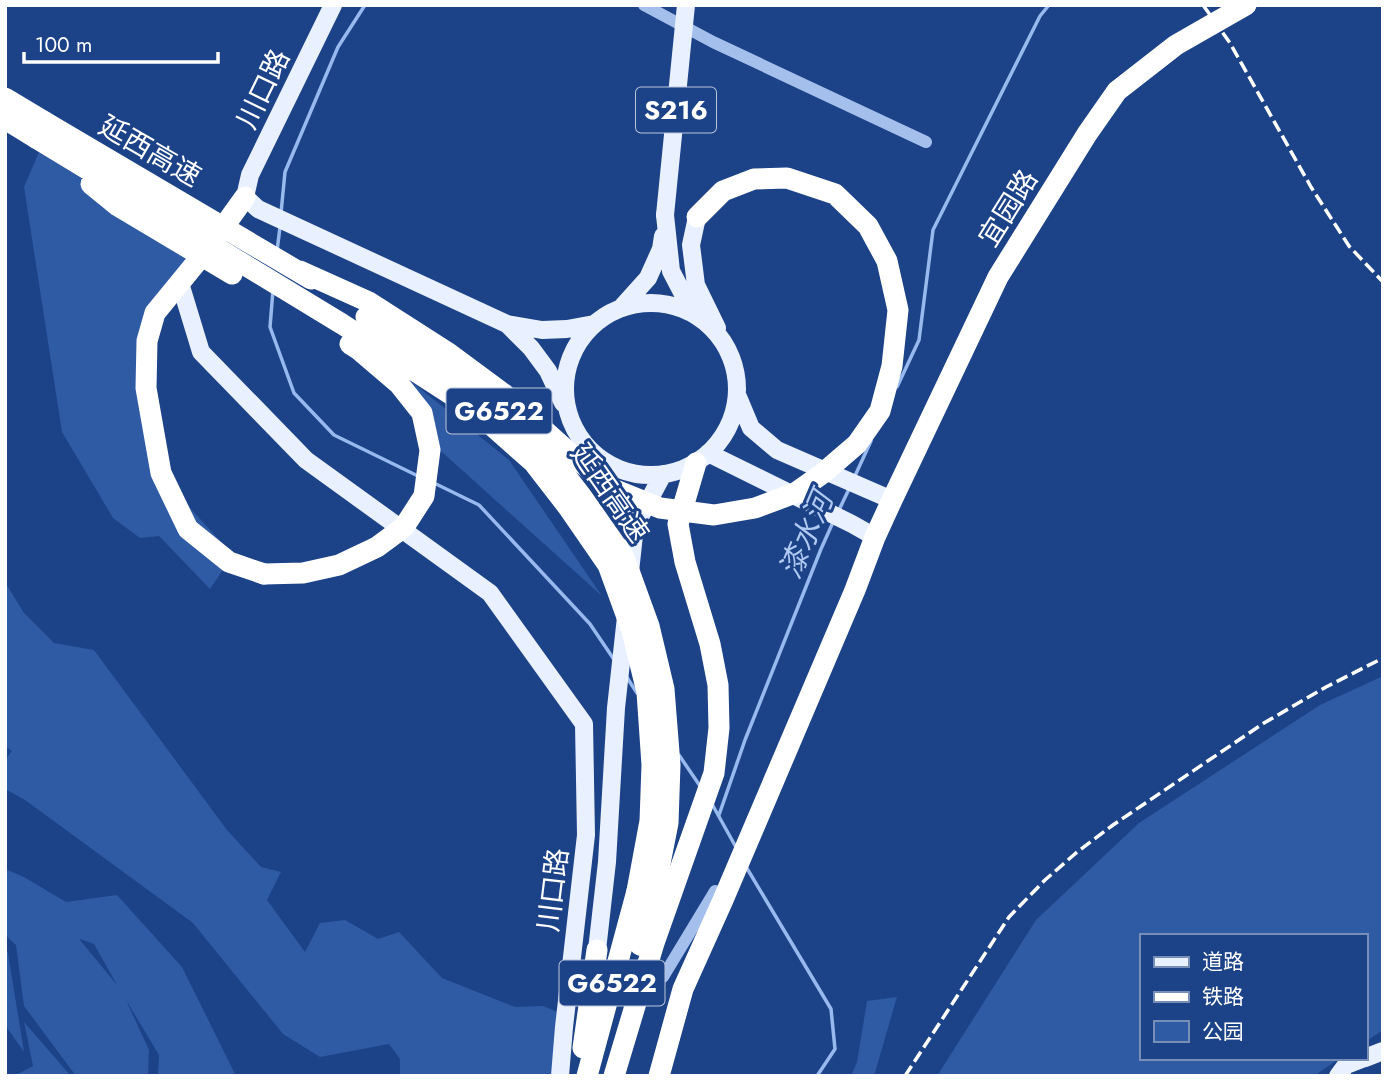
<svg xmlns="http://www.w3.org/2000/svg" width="1388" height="1081" viewBox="0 0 1388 1081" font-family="Jost,'Noto Sans SC',sans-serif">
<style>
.green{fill:#2f5ba5;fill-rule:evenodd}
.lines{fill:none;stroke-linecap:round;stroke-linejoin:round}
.stream{stroke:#97b9ee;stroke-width:3.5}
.minor{stroke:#a4bfec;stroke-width:12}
.major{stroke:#e9f0ff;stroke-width:18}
.highway{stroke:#fff;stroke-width:21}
.rail{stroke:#fff;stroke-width:3.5;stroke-dasharray:12 5;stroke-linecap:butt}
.major-bridge{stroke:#e9f0ff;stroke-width:18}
.highway-bridge{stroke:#fff;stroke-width:21}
.labels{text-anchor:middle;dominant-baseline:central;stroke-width:6;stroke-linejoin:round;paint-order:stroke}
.shield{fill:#1c4287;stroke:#bbc6db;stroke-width:2}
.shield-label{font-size:26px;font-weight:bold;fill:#fff}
.street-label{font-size:28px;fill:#fff;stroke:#1c4287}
.water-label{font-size:30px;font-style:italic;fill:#b0c9f3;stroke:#1c4287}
</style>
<rect width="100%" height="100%" fill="#1c4287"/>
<path class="green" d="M39 152 195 249 149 316 143 381 180 497 233 555 210 589 159 536 140 538 113 518 62 432 24 187Z
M402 374 509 460 602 596 433 444Z
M5 582 24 613 54 643 94 650 227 830 261 867 281 872 267 900 305 952 320 923 345 920 378 939 399 932 442 978 515 1007 543 1006 560 1013 554 1076H400V1059L389 1044 320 1057 283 1034 193 923 25 800 5 789V760L12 751 5 746Z
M1383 676V1030L1365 1042V936H1141V1058H1340L1314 1076H937L1036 920 1139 823 1320 705Z
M5 869 24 877 66 902 117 895 182 967 236 1076H158L159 1055 126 1000 149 1050 148 1076H76L24 1006 16 945 5 935ZM80 939 94 944 117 985 80 940Z
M5 947 8 953 24 1052 5 1025Z
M897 997 874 1076H851L857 1062 867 1001Z
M24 1022 71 1076H14L33 1066Z"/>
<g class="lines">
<path class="stream" d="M281 213 285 172 338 47 365 5
M277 251 280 227
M273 290 270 327 294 393 334 435 420 477
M897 387 919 340 933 230 1040 16 1049 5
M854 478 871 441
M434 483 479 505 590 624 615 661
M839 510 849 489
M626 676 637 693
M679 755 700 786
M712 804 737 849
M719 815 745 740 821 549 834 520
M745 865 831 1009 835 1049 817 1076"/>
<path class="minor" d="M644 5 713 42 926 142
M663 977 715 891"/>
<path class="major" d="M333 5 250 175 245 197 258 209 507 324 542 330 567 329 594 324
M665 215 671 271 683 294 700 314
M697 217 691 245 696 285 717 328
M180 283 201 352 306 460 490 593 584 724 586 835 564 1027 560 1076
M565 389a86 86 0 1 1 172 0a86 86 0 1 1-172 0Z
M621 308 648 278 661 249 663 236
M507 324 531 348 548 371 563 403
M738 397 751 428 777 450 892 500
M708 453 852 524 875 537
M609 483 628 515 634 535
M630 572 634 535 640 517 663 474
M597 950 607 862 616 708 626 617
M1365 1058 1383 1051
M1338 1076 1346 1065 1364 1058"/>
<path class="highway" d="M5 98 45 122
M5 119 36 138
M245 197 209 247 155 313 147 341 146 388 161 473 188 529 229 562 264 574
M640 945 654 894
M583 1048 597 950
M587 1076 637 891
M614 1076 654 943 714 773 719 728 718 685 710 644 685 562 678 524 696 463
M659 1076 683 989 723 900 855 590 875 537 892 500 998 277 1087 134 1117 91 1176 45 1246 5"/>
<path class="rail" d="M1203 5 1230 43 1311 187 1349 246 1383 282
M905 1076 1009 917 1045 880 1076 853 1113 825 1264 723 1326 687 1383 658"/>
<path class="major-bridge" d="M665 215 686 5"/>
<path class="highway-bridge" d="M45 122 311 279
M36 138 342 324 472 408 534 463 568 507 608 565 632 631 647 692 652 765 650 821 637 891
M91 184 118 206 232 274
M300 271 369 302 447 352 504 394 573 456 613 489 660 508 714 515 755 508 795 493 822 474 857 444 880 411 892 366 898 310 887 261 868 226 835 194 787 178 754 179 723 191 697 217
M366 317 438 366 496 409 548 453 582 497 624 557 649 626 664 689 670 765 668 823 654 894
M264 574 303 573 339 565 377 547 404 527 424 496 430 450 422 413 399 384 358 349 350 344"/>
</g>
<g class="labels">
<g class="shield">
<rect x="636" y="87.5" width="80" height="45" rx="5"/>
<rect x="446.5" y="388.5" width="105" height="45" rx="5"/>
<rect x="559.5" y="960.5" width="105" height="45" rx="5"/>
</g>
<g class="shield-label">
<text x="676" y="110">S216</text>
<text x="499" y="411">G6522</text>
<text x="612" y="983">G6522</text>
</g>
<g class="street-label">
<text transform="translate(263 89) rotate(-64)">川口路</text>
<text transform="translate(150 151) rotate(30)">延西高速</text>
<text transform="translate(1008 208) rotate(-58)">宜园路</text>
<text transform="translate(610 493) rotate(55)">延西高速</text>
<text transform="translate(553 890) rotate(-83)">川口路</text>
</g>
<g class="water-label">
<text transform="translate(806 535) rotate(-67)">漆水河</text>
</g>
</g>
<rect width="1388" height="1081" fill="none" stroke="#ffffff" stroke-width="14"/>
<rect x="1140" y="934" width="228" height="126" fill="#1c4287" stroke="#778eb7" stroke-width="2"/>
<rect x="1154" y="957" width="35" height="10" fill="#e9f0ff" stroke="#778eb7" stroke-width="2"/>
<text x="1202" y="969" font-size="21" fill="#ffffff">道路</text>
<rect x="1154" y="992" width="35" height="10" fill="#ffffff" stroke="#778eb7" stroke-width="2"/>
<text x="1202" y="1004" font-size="21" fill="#ffffff">铁路</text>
<rect x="1154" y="1021" width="35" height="21" fill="#2f5ba5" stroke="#778eb7" stroke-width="2"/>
<text x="1202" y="1039" font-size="21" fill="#ffffff">公园</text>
<path d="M24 52v10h194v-10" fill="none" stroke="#ffffff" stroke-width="3.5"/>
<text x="35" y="52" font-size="21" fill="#ffffff" stroke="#1c4287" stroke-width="5" paint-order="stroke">100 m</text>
</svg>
